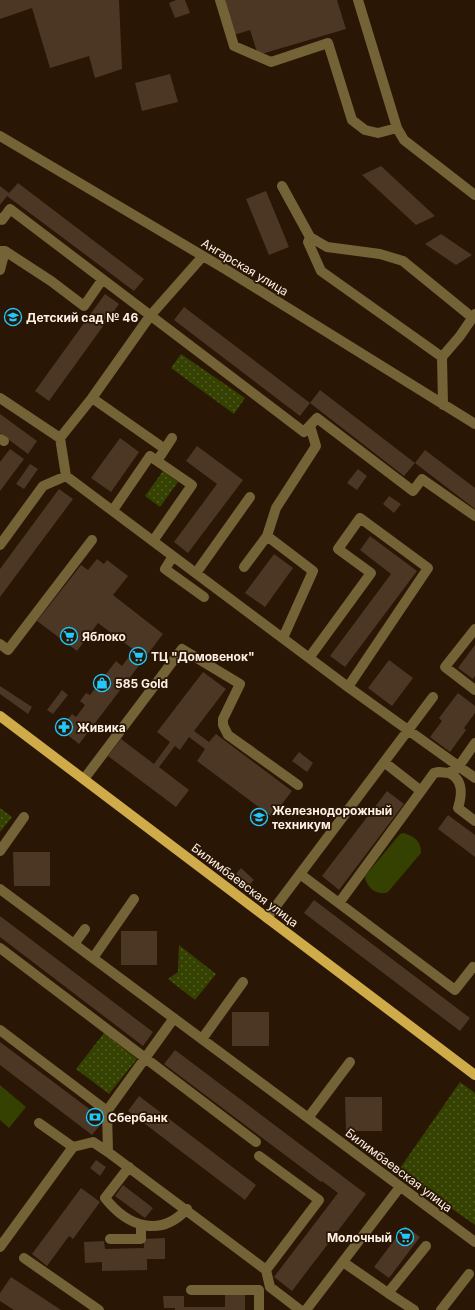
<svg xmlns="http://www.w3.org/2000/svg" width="475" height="1310" viewBox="0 0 475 1310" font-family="Inter,sans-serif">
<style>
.park{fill:url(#park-dots)}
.garden{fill:#344100}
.building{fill:#4c3725}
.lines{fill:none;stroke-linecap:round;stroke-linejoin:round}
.minor{stroke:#746337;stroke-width:10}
.major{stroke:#cfac49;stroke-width:10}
.labels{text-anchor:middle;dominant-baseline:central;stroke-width:3.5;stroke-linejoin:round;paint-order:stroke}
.street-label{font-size:12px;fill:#fef0e5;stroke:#291605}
.poi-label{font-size:12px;font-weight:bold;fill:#fef0e5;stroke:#291605;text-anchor:start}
</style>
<defs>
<pattern id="park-dots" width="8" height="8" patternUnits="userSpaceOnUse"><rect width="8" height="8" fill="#344100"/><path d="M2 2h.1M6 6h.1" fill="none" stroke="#525d25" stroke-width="1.8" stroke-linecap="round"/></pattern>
</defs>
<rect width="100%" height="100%" fill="#291605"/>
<path class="park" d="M181 354 245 398 234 414 171 368Z
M163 471 178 482 160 507 145 496Z
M0 808 12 817 0 832Z
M179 945 216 974 195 1000 168 979 178 972Z
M104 1033 137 1059 109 1094 76 1069Z
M460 1082 475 1093V1225L398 1171Z"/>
<path class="garden" d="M403 833C413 835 422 842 421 853L388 892C377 897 365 886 365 876L400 834Z
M0 1085 26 1107 9 1128 0 1120Z"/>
<path class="building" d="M0 0H119L122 69 95 78 89 56 50 68 32 8 0 19Z
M176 0H185L190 13 175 18 169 3Z
M224 0H337L346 29 258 55 250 30 234 35Z
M170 74 178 102 142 111 135 83Z
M381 166 435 216 416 225 362 175Z
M18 183 144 279 134 291 7 196 0 205V186L9 193Z
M266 191 289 247 269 255 246 199Z
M441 234 472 255 456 265 425 244Z
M105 294 119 304 49 401 35 391Z
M184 307 310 403 300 416 174 320Z
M320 390 415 463 425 450 475 488V509L415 463 404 476 310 403Z
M0 414 37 441 28 454 0 433Z
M120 438 139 452 111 492 91 478Z
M197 446 243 480 188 553 174 542 217 484 186 461Z
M10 449 24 459 0 491V462Z
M30 464 38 469 24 489 16 484Z
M358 469 367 476 357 490 347 483Z
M59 489 73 499 0 597V569Z
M389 496 401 504 394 513 383 504Z
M370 536 417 571 345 667 330 656 391 574 360 550Z
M274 554 293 568 265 607 245 593Z
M97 559 104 564 107 560 128 576 113 595 163 634 79 744 60 729 72 714 76 717 85 705 80 701 86 693 90 695 116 661 122 666 134 650 98 623 77 651 37 621 81 565 88 570Z
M475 645V676L473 679 458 668Z
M389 660 413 678 392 706 368 688Z
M203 672 226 689 194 731 209 742 216 734 292 791 272 817 197 761 205 749 189 737 180 750 175 746 159 767 189 790 176 807 108 756 121 739 154 764 170 742 157 732Z
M0 686 32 707 28 714 0 694Z
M62 690 68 695 53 714 47 710Z
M458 693 475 706V713L464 728 466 730 450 752 430 737 442 721 439 718Z
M299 752 313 763 307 772 292 761Z
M387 791 404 804 339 890 322 876Z
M448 815 475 835V857L438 829Z
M13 852H50V886H14Z
M241 868 254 880 248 886 236 874Z
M314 900 470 1018 460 1031 304 913Z
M0 916 153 1032 143 1046 0 937Z
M121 931H157V965H121Z
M232 1012H269V1046H232Z
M0 1042 104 1120 92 1135 0 1065Z
M175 1050 366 1194 292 1291 274 1277 338 1193 322 1181 321 1182 164 1064Z
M139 1096 256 1185 245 1200 128 1111Z
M345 1097H382V1131H346Z
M96 1160 106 1167 100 1176 90 1168Z
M123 1185 153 1208 145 1218 115 1196Z
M81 1188 100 1202 73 1239 69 1236 47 1266 32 1254Z
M405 1226 420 1237 389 1278 374 1267Z
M165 1238V1259H147V1270L102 1271V1262L85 1263 84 1242 104 1241 105 1249 144 1248V1239Z
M11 1277 61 1310H14L0 1301V1293Z
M225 1295H245V1310H175V1308H164L163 1296H184V1307H225Z"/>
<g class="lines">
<path class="minor" d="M220 0 234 46 271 62 328 43 352 120 365 130 378 133 397 128
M358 0 397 128 404 140 475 195
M0 136 225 269 475 424
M282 186 310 237 308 242 321 271 442 357
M0 218 2 220 10 209 304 432 317 418 413 491 422 479 475 516
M310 237 327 247 380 254 403 261 473 318
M0 251H5L51 281 84 306 102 280
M0 270 5 251
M0 398 60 438 66 476 348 687 475 778
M92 398 165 449
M443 405 442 357 460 336 475 314
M60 438 92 398 150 316 203 256
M0 439 4 441
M113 510 150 456 157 461
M267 536 276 508 316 446 310 426
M153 541 192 485 157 461 172 438
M0 545 43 486 66 476
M173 556 165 569 204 597
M244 567 267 536 313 571 283 638
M196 573 250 497
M475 629 445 667 475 690
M0 644 8 650 92 540
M309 658 371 573 338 549 360 518 428 568 348 687
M449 773C464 780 462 795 458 808L475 821
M84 779 182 649 240 684 223 719V725L228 735 298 785
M421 791 434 773 439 772 449 773 459 766 475 743
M0 851 24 817
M300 874 433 697
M0 889 475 1242
M339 903 421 791 384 762
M267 918 300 874 455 990 473 967 475 968
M74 944 85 929
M0 948 256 1142
M93 958 134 899
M174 1018 107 1111 108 1152 266 1270 270 1287 300 1310
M0 1030 107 1111
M202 1039 243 982
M308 1118 350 1062
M39 1123 73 1147 93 1142 108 1152
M259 1156 319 1200 266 1270
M129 1167 105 1198C128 1227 160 1238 187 1209
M110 1239H141V1225
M0 1247 73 1147
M24 1258 99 1310
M343 1262 388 1293 426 1246
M191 1290H259V1310
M388 1293 414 1310
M306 1310 400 1187
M441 1310 469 1274"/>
<path class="major" d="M0 716 475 1075"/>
</g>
<defs>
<g id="school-ring" transform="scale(0.9)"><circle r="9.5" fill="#291605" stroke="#20c9fd" stroke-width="1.5"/><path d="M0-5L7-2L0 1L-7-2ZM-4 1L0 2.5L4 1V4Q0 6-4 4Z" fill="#20c9fd"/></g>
<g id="supermarket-ring" transform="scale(0.9)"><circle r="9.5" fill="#291605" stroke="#20c9fd" stroke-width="1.5"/><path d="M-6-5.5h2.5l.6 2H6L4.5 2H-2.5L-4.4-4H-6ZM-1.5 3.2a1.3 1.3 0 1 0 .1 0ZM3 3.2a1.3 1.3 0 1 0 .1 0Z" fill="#20c9fd"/></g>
<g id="shop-ring" transform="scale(0.9)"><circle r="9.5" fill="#291605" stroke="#20c9fd" stroke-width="1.5"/><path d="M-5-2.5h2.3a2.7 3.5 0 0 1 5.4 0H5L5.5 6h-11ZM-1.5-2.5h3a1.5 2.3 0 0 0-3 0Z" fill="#20c9fd"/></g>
<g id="pharmacy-ring" transform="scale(0.9)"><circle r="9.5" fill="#291605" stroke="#20c9fd" stroke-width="1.5"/><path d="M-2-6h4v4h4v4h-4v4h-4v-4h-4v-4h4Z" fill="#20c9fd"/></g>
<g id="university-ring" transform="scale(0.9)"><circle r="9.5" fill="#291605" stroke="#20c9fd" stroke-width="1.5"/><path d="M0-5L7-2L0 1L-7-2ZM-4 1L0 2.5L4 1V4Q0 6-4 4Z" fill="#20c9fd"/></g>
<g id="bank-ring" transform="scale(0.9)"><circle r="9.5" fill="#291605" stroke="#20c9fd" stroke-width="1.5"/><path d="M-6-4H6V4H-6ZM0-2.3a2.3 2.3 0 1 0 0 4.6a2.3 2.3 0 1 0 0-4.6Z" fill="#20c9fd"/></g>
</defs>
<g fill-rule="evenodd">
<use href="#school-ring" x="13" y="317"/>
<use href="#supermarket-ring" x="69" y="636"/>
<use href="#supermarket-ring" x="138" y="656"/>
<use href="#shop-ring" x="102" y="683"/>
<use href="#pharmacy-ring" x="64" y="727"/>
<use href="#university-ring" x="259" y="817"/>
<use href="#bank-ring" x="95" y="1117"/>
<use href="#supermarket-ring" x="405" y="1237"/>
</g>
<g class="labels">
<g class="street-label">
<text transform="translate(245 267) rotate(31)">Ангарская улица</text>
<text transform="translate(245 885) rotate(37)">Билимбаевская улица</text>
<text transform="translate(399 1170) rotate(37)">Билимбаевская улица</text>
</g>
<g class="poi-label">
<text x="26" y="317">Детский сад № 46</text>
<text x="82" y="636">Яблоко</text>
<text x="151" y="656">ТЦ "Домовенок"</text>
<text x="115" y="683">585 Gold</text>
<text x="77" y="727">Живика</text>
<text x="272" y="810">Железнодорожный<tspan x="272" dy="14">техникум</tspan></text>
<text x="108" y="1117">Сбербанк</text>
<text x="392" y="1237" text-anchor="end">Молочный</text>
</g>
</g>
</svg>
